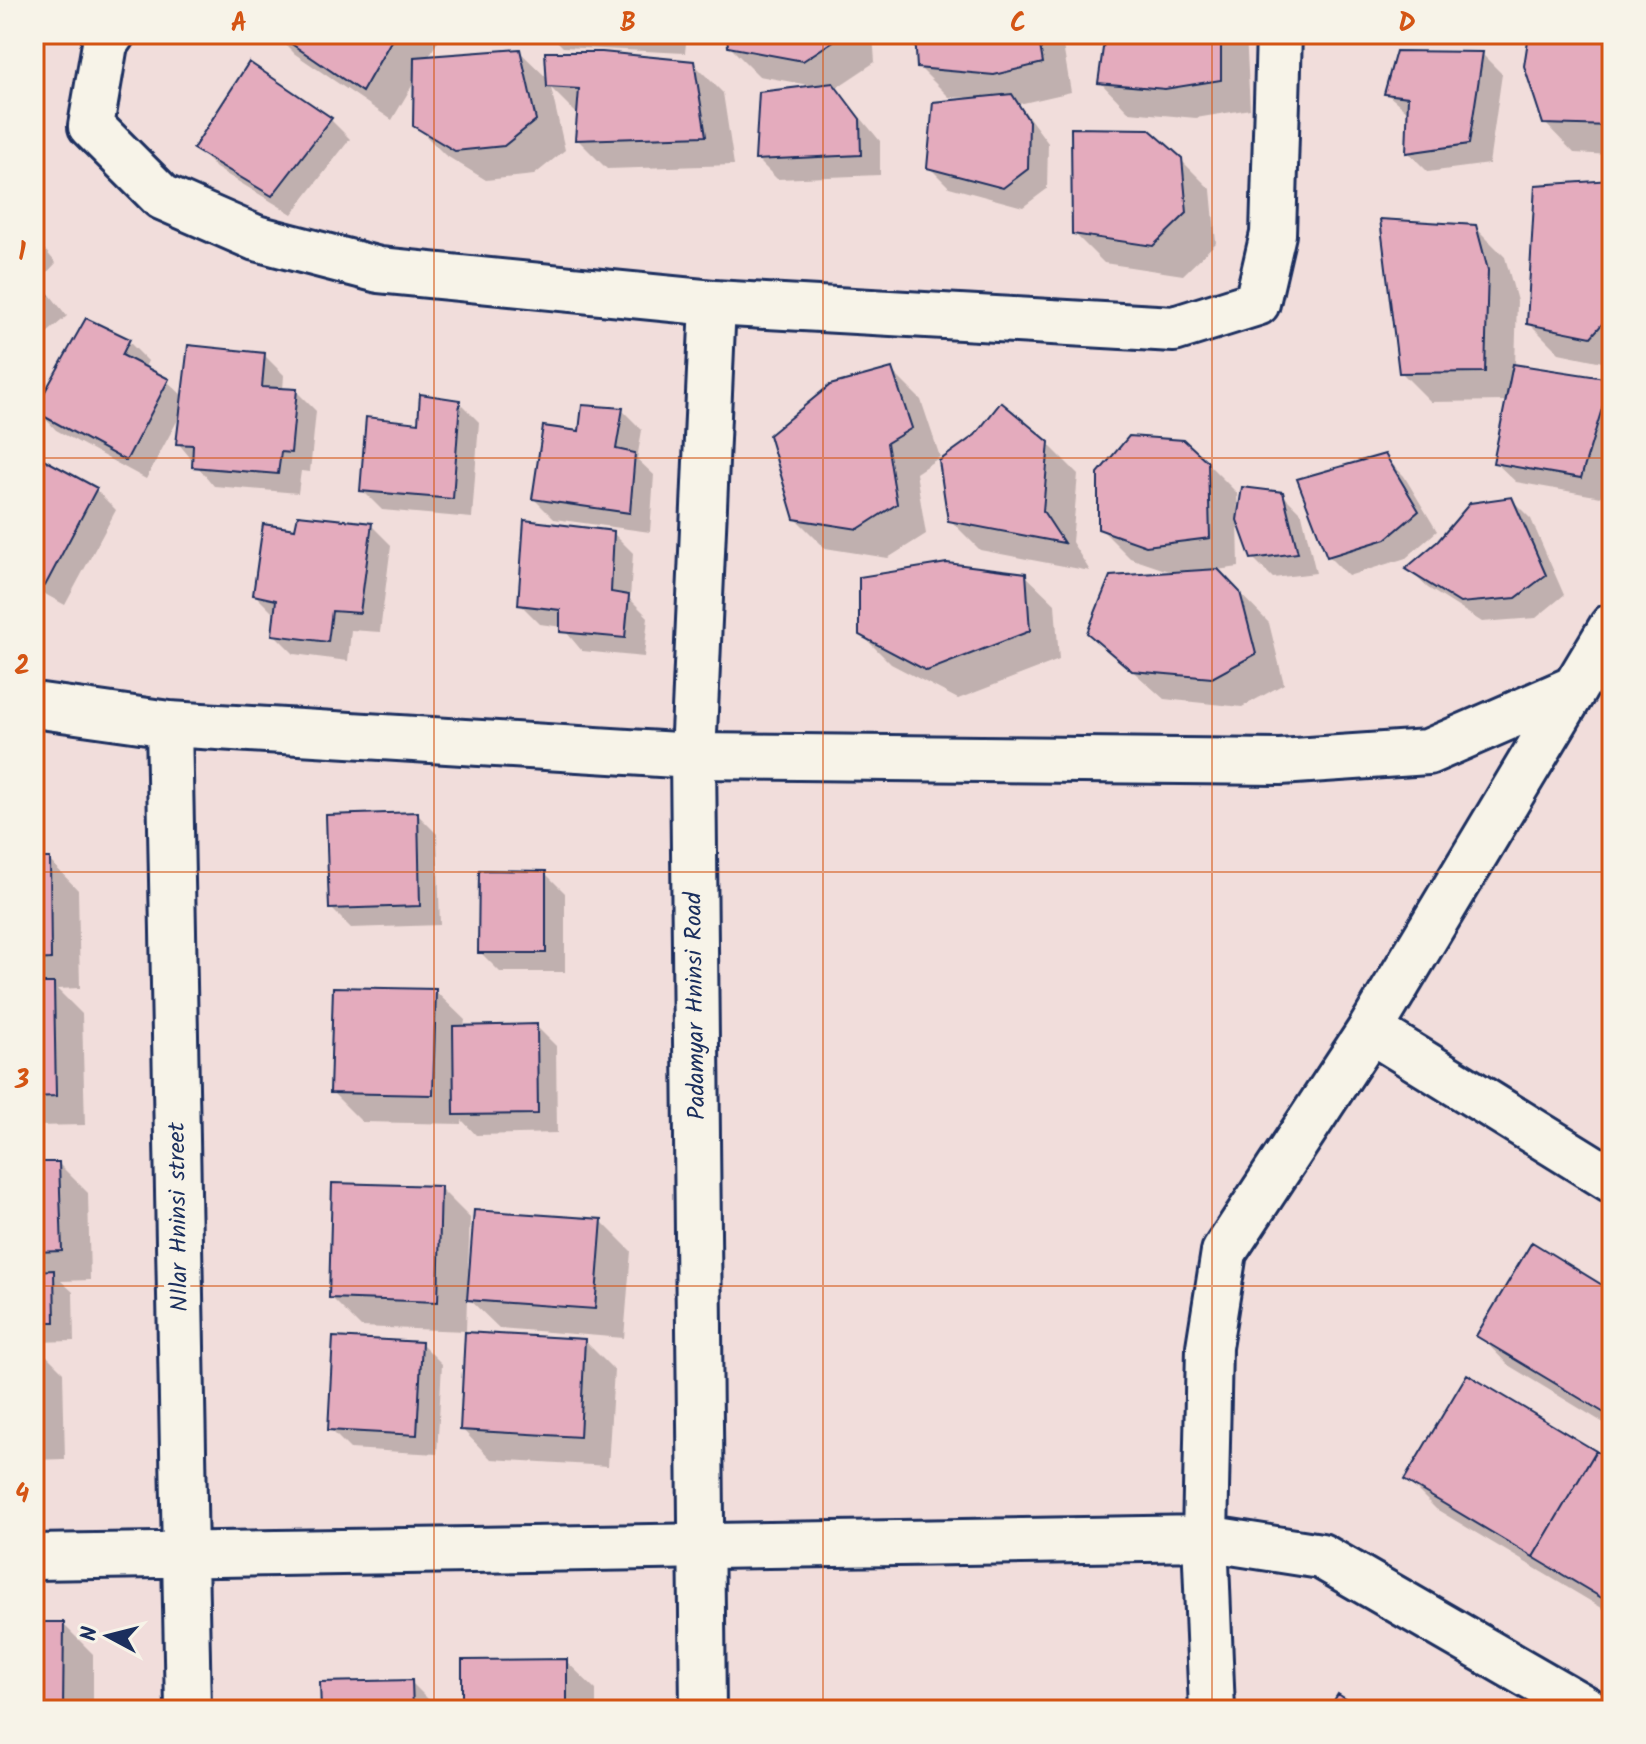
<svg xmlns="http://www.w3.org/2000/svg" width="1646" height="1744" viewBox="0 0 1646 1744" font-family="Kalam,sans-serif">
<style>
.shadow{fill:#0003}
.building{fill:#e4abbd;stroke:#1b2f5e;stroke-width:2}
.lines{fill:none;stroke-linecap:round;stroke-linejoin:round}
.minor-casing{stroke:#1b2f5e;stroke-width:50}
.tertiary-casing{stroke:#1b2f5e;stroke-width:50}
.minor{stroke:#f7f3e8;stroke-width:44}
.tertiary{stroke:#f7f3e8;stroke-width:44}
.grid{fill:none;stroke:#d45514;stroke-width:2;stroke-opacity:0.55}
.labels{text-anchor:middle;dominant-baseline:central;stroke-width:8;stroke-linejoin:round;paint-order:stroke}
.street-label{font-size:24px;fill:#1b2f5e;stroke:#f7f3e8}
.neatline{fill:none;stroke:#d45514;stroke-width:3}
.grid-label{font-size:26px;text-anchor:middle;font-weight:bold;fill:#d45514}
</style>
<rect width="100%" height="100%" fill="#f1dddb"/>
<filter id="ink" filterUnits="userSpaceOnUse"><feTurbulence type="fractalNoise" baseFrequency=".0125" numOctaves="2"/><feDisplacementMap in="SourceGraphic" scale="16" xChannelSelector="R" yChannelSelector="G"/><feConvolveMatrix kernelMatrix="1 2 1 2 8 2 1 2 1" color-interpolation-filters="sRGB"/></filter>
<g filter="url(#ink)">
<path class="shadow" d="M275 34H442L428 58 519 51 549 80 693 63 723 93 734 165 607 169 578 140 579 116 551 88 565 150 534 175 486 180 445 155 415 125 416 79 392 120 295 54Z
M550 34H687L685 53 563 47Z
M729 34H873L875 62 836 88 880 141V175L777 179 757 159 814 86 759 76 730 47Z
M917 34H1061L1071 92 1019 104 1048 143 1047 189 1023 207 949 187 929 167 969 98 949 97 919 67Z
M1107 34H1246L1250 109 1196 118 1129 112 1100 82Z
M1531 34H1612V155L1574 153 1545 123Z
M1482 54 1502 74 1489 164 1428 172 1408 152 1409 113 1386 93Z
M330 119 350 139 292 214 216 168 196 148Z
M1181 160 1211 190 1216 243 1183 275 1104 263 1074 233Z
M1612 182V364L1559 353 1529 323 1537 186Z
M1475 227 1505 257 1517 301 1515 366 1612 383V461L1601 497 1516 482 1496 463 1508 401 1431 402 1401 372Z
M34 237 56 263 39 281 67 316 34 344Z
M128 341 148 361 144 369 167 381 184 397 264 355 284 375 283 390 296 391 316 411 310 472 301 471 298 493 214 486 178 443 182 412 146 479 56 430 37 410Z
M891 370 921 400 940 457 916 473 926 534 888 558 825 548 795 518Z
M459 402 479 422 472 518 382 510 362 490 420 426Z
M622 410 642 430 637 459 654 475 650 532 554 519 534 499 581 433Z
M1048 444 1078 474 1072 542 1090 571 980 550 950 520Z
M34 456 96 490 116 510 65 605 34 588Z
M1384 456 1404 476 1437 531 1406 558 1348 576 1328 556Z
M1207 463 1237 493 1238 514 1282 494 1302 514 1316 573 1273 578 1253 558 1238 518 1239 567 1217 570 1269 623 1284 684 1242 707 1164 699 1090 633 1174 573 1130 558 1100 528Z
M1511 499 1531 519 1564 595 1536 618 1482 622 1428 588 1408 569Z
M371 525 391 545 380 632 351 630 348 661 294 654 274 634 275 615 255 595 296 531Z
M613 533 633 553 630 599 648 617 644 657 582 651 562 627 540 624 520 604Z
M1025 575 1055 604 1059 660 958 699 891 664 861 634Z
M417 814 437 834 440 925 351 928 331 908Z
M34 860H49L78 890 80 988 57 989 82 1014 85 1125 34 1126Z
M545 873 565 893V972H500L480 952Z
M435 991 465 1020 464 1028 536 1026 556 1046 557 1133 476 1135 462 1120V1124L362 1122 332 1092Z
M34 1164H59L88 1193 90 1280 61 1281 73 1292 74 1341 34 1342Z
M440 1188 470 1218 468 1268 601 1221 631 1251 624 1338 499 1328 467 1297 466 1331 361 1327 331 1297Z
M1612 1293V1428L1508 1365 1479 1335Z
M585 1341 614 1370 608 1466 491 1459 462 1429Z
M34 1343 63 1372 65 1459 34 1460Z
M422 1344 442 1364 437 1454 350 1449 330 1429Z
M1612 1463V1614L1436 1509 1407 1480Z
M34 1624H63L93 1654V1710H34Z
M566 1661 596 1690V1710H464Z
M411 1682 439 1710H323Z"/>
<path class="building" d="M277 34H395L362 92Z
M727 34H844L803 61 728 47Z
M915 34H1038L1043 63 994 75 917 68Z
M1105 34H1221V80L1165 89 1098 83Z
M1529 34H1612V126L1543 124 1524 66Z
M520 49 536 120 504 146 455 151 413 126 414 57Z
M1396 51 1483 52 1469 144 1406 153 1408 97 1384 94Z
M545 52H602L694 61 706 136 575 140 579 89 547 87Z
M249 62 332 118 272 196 193 149Z
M833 83 860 119 861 155 755 160 759 92Z
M1012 94 1029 121 1028 169 1003 188 927 168 933 102Z
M1071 128 1149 129 1182 158 1187 213 1153 246 1072 234Z
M1612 180 1609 316 1591 337 1527 324 1535 185Z
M1380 219 1476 225 1488 270 1485 372 1399 373Z
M34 277 48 295 34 307Z
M86 318 130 339 122 355 169 379 126 461 34 411Z
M188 345 265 353 262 387 297 389 291 453 281 452 278 474 192 467 193 445 176 444Z
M1513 364 1611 379 1581 478 1493 463Z
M892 368 912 428 887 443 897 504 858 529 794 519 769 435 830 385Z
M420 394 460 400 453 499 360 491 366 417 418 423Z
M1001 402 1049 442 1043 511 1064 543 948 521 939 461 975 435Z
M582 405 623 408 616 449 635 453 630 513 532 499 543 426 579 431Z
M1129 436 1184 440 1208 462 1210 538 1146 546 1098 529V473Z
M34 454 97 488 45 586 34 580Z
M1385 454 1419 511 1386 539 1327 557 1297 479Z
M1242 487 1283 492 1298 553 1251 559 1237 520Z
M1512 497 1546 575 1516 598 1460 603 1405 569 1438 541 1470 503Z
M298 515 372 523 360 613 332 611 328 642 272 635 276 600 253 595 263 524 295 529Z
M524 520 614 531 611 592 629 595 625 638 560 632V610L518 605Z
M947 563 1026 573 1030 631 927 671 859 635V577Z
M1218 569 1240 592 1256 654 1212 678 1132 671 1087 633 1110 576Z
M418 812 420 906 329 909 326 815Z
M34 858H50L51 959 34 960Z
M479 870 546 871V953H478Z
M34 983H54L56 1096 34 1097Z
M333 987 436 989 433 1095 330 1093Z
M537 1024 538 1114 454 1115 453 1026Z
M34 1162H59L62 1251 34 1252Z
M332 1183 441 1186 438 1302 329 1298Z
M474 1210 602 1219 595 1309 467 1300Z
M1532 1242 1612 1291V1404L1606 1414 1476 1336Z
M54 1270 55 1322H34V1271Z
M465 1332 585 1339 580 1437 460 1430Z
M333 1337 422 1342 417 1435 328 1430Z
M1467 1374 1596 1451 1533 1557 1404 1480Z
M1596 1451 1612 1461V1604L1533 1557Z
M34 1622H64L63 1710H34Z
M567 1659V1710H462V1660Z
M412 1680 413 1710H321L320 1682Z
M1338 1694 1363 1710H1328Z"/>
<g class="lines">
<g class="minor-casing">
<path id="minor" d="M112 34 105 44 91 126 162 197 256 238 379 270 713 303 1174 329 1257 303 1273 234 1279 34
M34 705 169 724 693 756 1280 762 1428 752 1575 688
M169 724 188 1710
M1370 1030 1612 1180
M34 1557 1205 1538 1321 1556 1588 1710
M1212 1710 1205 1538 1209 1347 1224 1252 1370 1030 1612 626"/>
</g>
<g class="tertiary-casing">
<path id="tertiary" d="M703 1710 693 756 713 303"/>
</g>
<use href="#minor" class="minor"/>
<use href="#tertiary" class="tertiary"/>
</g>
</g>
<path class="grid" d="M434 34V1710M823 34V1710M1212 34V1710M34 458H1612M34 872H1612M34 1286H1612"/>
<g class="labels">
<g class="street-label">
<text transform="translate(696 1006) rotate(-91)">Padamyar Hninsi Road</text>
<text transform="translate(179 1217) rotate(-91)">NIlar Hninsi street</text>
</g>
</g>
<rect width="1646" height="1744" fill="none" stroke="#f7f3e8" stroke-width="88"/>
<g transform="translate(108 1636) rotate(277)" stroke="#f7f3e8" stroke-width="6" paint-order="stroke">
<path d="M0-6L14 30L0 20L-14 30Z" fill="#1b2f5e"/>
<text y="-12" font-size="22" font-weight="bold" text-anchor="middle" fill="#1b2f5e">N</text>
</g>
<rect x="44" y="44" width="1558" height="1656" class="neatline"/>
<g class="grid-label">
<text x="239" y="31">A</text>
<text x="628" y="31">B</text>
<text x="1018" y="31">C</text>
<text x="1407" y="31">D</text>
<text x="22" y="260">1</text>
<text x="22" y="674">2</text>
<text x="22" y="1088">3</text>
<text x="22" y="1502">4</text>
</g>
</svg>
